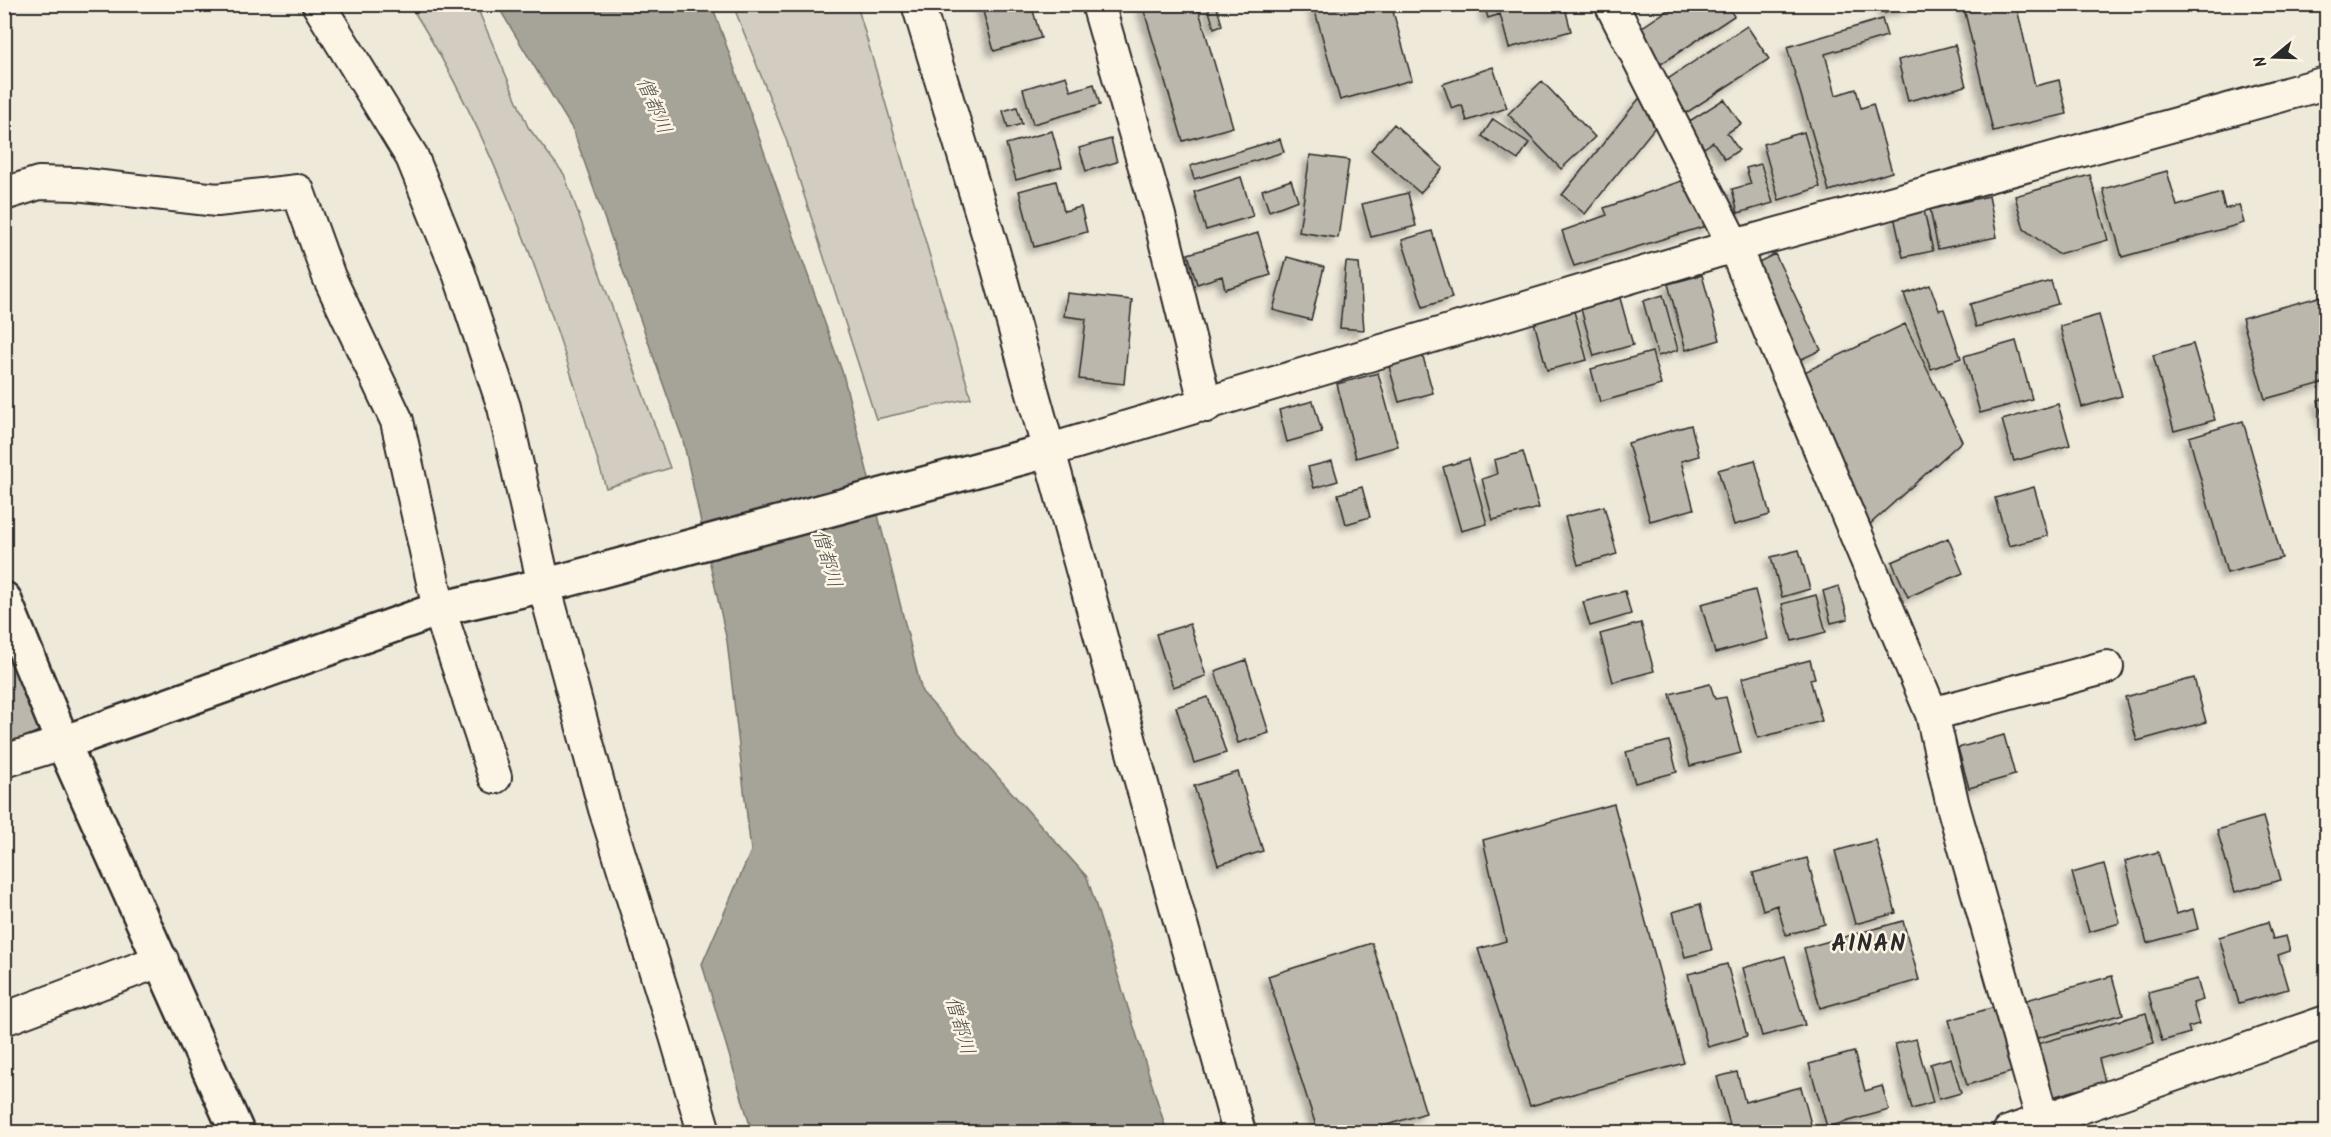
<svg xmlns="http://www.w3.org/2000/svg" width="2331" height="1137" viewBox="0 0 2331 1137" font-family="Kalam,'Klee One',sans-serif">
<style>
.green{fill:#d2cdc0;stroke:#7e7c76;stroke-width:1.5}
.water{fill:#a6a399;stroke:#75736d;stroke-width:1.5}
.building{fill:#bcb7ac;stroke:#2b2b2b;stroke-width:1.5;filter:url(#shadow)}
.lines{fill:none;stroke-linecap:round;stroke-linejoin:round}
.minor-casing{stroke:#2b2b2b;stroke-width:36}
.tertiary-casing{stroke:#2b2b2b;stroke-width:38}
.minor{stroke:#fcf5e5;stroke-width:32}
.tertiary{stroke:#fcf5e5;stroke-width:33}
.labels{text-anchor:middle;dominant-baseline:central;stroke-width:5;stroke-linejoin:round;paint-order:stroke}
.water-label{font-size:20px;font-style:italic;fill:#565552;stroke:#fcf5e5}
.district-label{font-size:24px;font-weight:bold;letter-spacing:1.5px;fill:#2b2b2b;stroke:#fcf5e5}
</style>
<defs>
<filter id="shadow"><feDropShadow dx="-5.5" dy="5.5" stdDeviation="3" flood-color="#0004"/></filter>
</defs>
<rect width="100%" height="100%" fill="#efe9da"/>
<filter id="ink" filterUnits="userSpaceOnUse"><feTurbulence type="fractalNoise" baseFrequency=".0167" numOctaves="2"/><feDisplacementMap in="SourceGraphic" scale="12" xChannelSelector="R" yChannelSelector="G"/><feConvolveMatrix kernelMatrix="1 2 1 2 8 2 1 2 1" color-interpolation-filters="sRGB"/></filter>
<g filter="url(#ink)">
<path class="green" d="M410 5H476L528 127 564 174 670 468 606 488C556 321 504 153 410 5Z
M733 5H857L971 398 876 419 786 139Z"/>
<path class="water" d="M497 5H712L843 374 922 692 1087 877 1167 1132H752L702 964 751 851 727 641 683 440 573 130Z"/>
<path class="building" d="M981 4H1031L1041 38 994 51Z
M1142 4H1197L1233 127 1183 141Z
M1207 4H1216L1222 25 1214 28Z
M1313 4H1391L1412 80 1340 100Z
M1484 4H1564L1571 31 1509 48 1500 14 1488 18Z
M1677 4H1726L1734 16 1658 66 1635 32Z
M1883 4H1916L1885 13Z
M1963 4H2016L2035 86 2059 80 2067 114 1993 131Z
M1882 19 1887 36 1825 54 1836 95 1856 89 1861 108 1873 104 1892 172 1829 191 1787 47Z
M1747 26 1769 59 1686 113 1665 81Z
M1955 45 1966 86 1908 101 1898 60Z
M1493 67 1507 108 1467 121 1462 105 1452 109 1443 84Z
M1066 76 1071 91 1094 84 1100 105 1033 124 1023 89Z
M1542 81 1595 137 1561 169 1508 114Z
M1642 95 1660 121 1585 214 1562 195Z
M1724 99 1741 124 1727 133 1739 150 1725 159 1713 142 1704 148 1688 122Z
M1017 107 1022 124 1008 128 1003 111Z
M1493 119 1529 143 1518 160 1482 136Z
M1394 124 1443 168 1420 193 1371 150Z
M1052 131 1062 167 1016 180 1006 144Z
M1804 132 1820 187 1779 200 1763 144Z
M1111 139 1117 162 1086 171 1079 148Z
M1280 139 1284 152 1194 179 1190 166Z
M1310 155 1349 160 1338 238 1299 232Z
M1761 164 1773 203 1738 213 1732 189 1751 184 1746 168Z
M2167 171 2177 206 2221 193 2225 209 2239 205 2244 223 2122 257 2103 189Z
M2090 175 2108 240 2058 254 2024 229 2015 196Z
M1241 177 1253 216 1206 230 1194 192Z
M1693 177 1709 225 1574 266 1562 231 1607 215 1604 208Z
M1291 180 1298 200 1269 211 1262 190Z
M1056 181 1064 211 1081 207 1087 232 1034 247 1019 191Z
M1408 193 1416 226 1371 237 1362 204Z
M1989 196 1997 237 1938 249 1930 209Z
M1924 210 1933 251 1903 257 1894 216Z
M1432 231 1452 298 1423 307 1402 240Z
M1258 233 1271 275 1225 289 1222 276 1197 284 1188 254Z
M1775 254 1821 350 1791 364 1744 269Z
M1287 257 1324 267 1311 320 1273 310Z
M1346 262 1359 263 1364 330 1340 328Z
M1702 275 1720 340 1686 350 1668 284Z
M2051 281 2058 304 1976 327 1970 304Z
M1930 285 1939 310 1944 309 1961 358 1931 369 1904 294Z
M1067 293 1132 300 1124 384 1079 379 1086 319 1064 316Z
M1663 295 1678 350 1658 356 1643 301Z
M2326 295V382L2265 399 2242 318Z
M1620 298 1633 345 1594 356 1581 309Z
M1574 311 1587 360 1547 370 1534 322Z
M2099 315 2122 396 2082 407 2060 326Z
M1905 324 1962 441 1868 526 1796 376Z
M2016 341 2032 399 1980 413 1964 356Z
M2193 344 2215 420 2174 431 2153 355Z
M1652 352 1661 385 1600 402 1591 369Z
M1422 353 1433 393 1399 402 1388 363Z
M1378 373 1398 446 1356 458 1337 384Z
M2326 398V432L2318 400Z
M1313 401 1322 432 1287 442 1279 410Z
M2058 404 2070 445 2014 461 2002 420Z
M2243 421 2282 558 2227 573 2189 437Z
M1691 425 1699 456 1681 461 1694 509 1650 521 1628 443Z
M1523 452 1539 508 1493 520 1482 479 1497 474 1494 460Z
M1469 459 1487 524 1461 531 1443 467Z
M1755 460 1770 515 1734 525 1718 470Z
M1332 461 1338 481 1314 488 1308 467Z
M1362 487 1370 517 1346 524 1338 494Z
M2034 487 2048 536 2009 546 1995 498Z
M1604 506 1617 554 1578 565 1565 517Z
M1948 538 1963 573 1908 597 1892 562Z
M1799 550 1810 589 1782 597 1771 557Z
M1839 586 1848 619 1831 623 1823 591Z
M1755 590 1768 639 1715 653 1701 604Z
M1625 591 1631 614 1590 626 1583 602Z
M1816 595 1826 632 1792 641 1782 604Z
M1641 623 1654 671 1613 682 1600 634Z
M1190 624 1206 676 1173 687 1156 634Z
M7 652 39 731 4 746V653Z
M1246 660 1269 733 1238 743 1215 671Z
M1810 660 1815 678 1810 679 1822 721 1758 738 1742 678Z
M2194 678 2206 722 2137 741 2125 697Z
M1710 684 1715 699 1726 697 1741 753 1690 766 1670 694Z
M1208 697 1226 753 1194 763 1176 707Z
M2004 735 2015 775 1969 788 1958 748Z
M1669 741 1677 772 1635 783 1626 752Z
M1238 772 1263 851 1218 865 1194 786Z
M1614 804 1684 1063 1530 1106 1478 949 1506 941 1483 840Z
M2263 817 2281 880 2235 892 2217 830Z
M1876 840 1896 913 1855 924 1835 851Z
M2158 852 2176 914 2193 909 2198 929 2147 943 2125 861Z
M1807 858 1825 924 1786 935 1777 905 1763 910 1753 873Z
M2104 864 2120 923 2089 932 2072 873Z
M1700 904 1712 950 1685 957 1673 912Z
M1903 921 1919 980 1820 1008 1804 948Z
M2268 922 2273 939 2286 936 2290 951 2278 955 2288 989 2239 1003 2219 937Z
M1372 943 1426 1113 1364 1132H1318L1268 976Z
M1785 956 1805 1025 1762 1036 1743 968Z
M1727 964 1747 1036 1708 1047 1688 974Z
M2112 976 2123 1014 2034 1039 2023 1001Z
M2197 979 2203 1000 2193 1003 2199 1024 2188 1027 2190 1033 2162 1041 2148 992Z
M1995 1007 2012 1072 1967 1085 1949 1020Z
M2146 1013 2154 1043 2099 1059 2105 1082 2052 1097 2037 1044Z
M1916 1039 1933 1103 1912 1109 1895 1044Z
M1854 1052 1865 1091 1882 1086 1889 1110 1827 1127 1809 1064Z
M1951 1058 1961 1093 1939 1099 1930 1064Z
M1737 1072 1745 1102 1801 1087 1812 1128 1796 1132H1732L1717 1077Z"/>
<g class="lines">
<g class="minor-casing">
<path id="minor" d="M318 4 412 157 459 273 504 407 544 585 605 809 676 1036 704 1132
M918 4 992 247 1239 1132
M1098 4 1159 216 1206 406
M1611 4 1734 246 1932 714 1953 806 2046 1132
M4 194 39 183 76 184 217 200 298 191 329 277 397 421 439 609 495 777
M1047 451 1734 246 2326 83
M1932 714 2107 667
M4 761 63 743
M4 1019 162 960
M2009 1132 2326 1022"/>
</g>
<g class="tertiary-casing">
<path id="tertiary" d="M4 599 63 743 237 1132
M63 743 439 609 566 580 1047 451"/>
</g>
<use href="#minor" class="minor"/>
<use href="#tertiary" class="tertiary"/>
</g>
</g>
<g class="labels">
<g class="water-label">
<text transform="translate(653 106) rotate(67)">僧都川</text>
<text transform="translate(826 559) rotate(74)">僧都川</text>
<text transform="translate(959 1026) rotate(74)">僧都川</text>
</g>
<g class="district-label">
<text x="1869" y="944">AINAN</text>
</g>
</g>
<rect width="2331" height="1137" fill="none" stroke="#fcf5e5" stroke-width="24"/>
<rect x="12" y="12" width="2307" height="1113" fill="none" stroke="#2b2b2b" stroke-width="2" filter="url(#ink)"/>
<g transform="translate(2274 57) rotate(251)" stroke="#fcf5e5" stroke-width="4.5" paint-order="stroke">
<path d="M0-4.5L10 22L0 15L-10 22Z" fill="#2b2b2b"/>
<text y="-9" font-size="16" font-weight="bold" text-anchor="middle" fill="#2b2b2b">N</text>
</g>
</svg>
